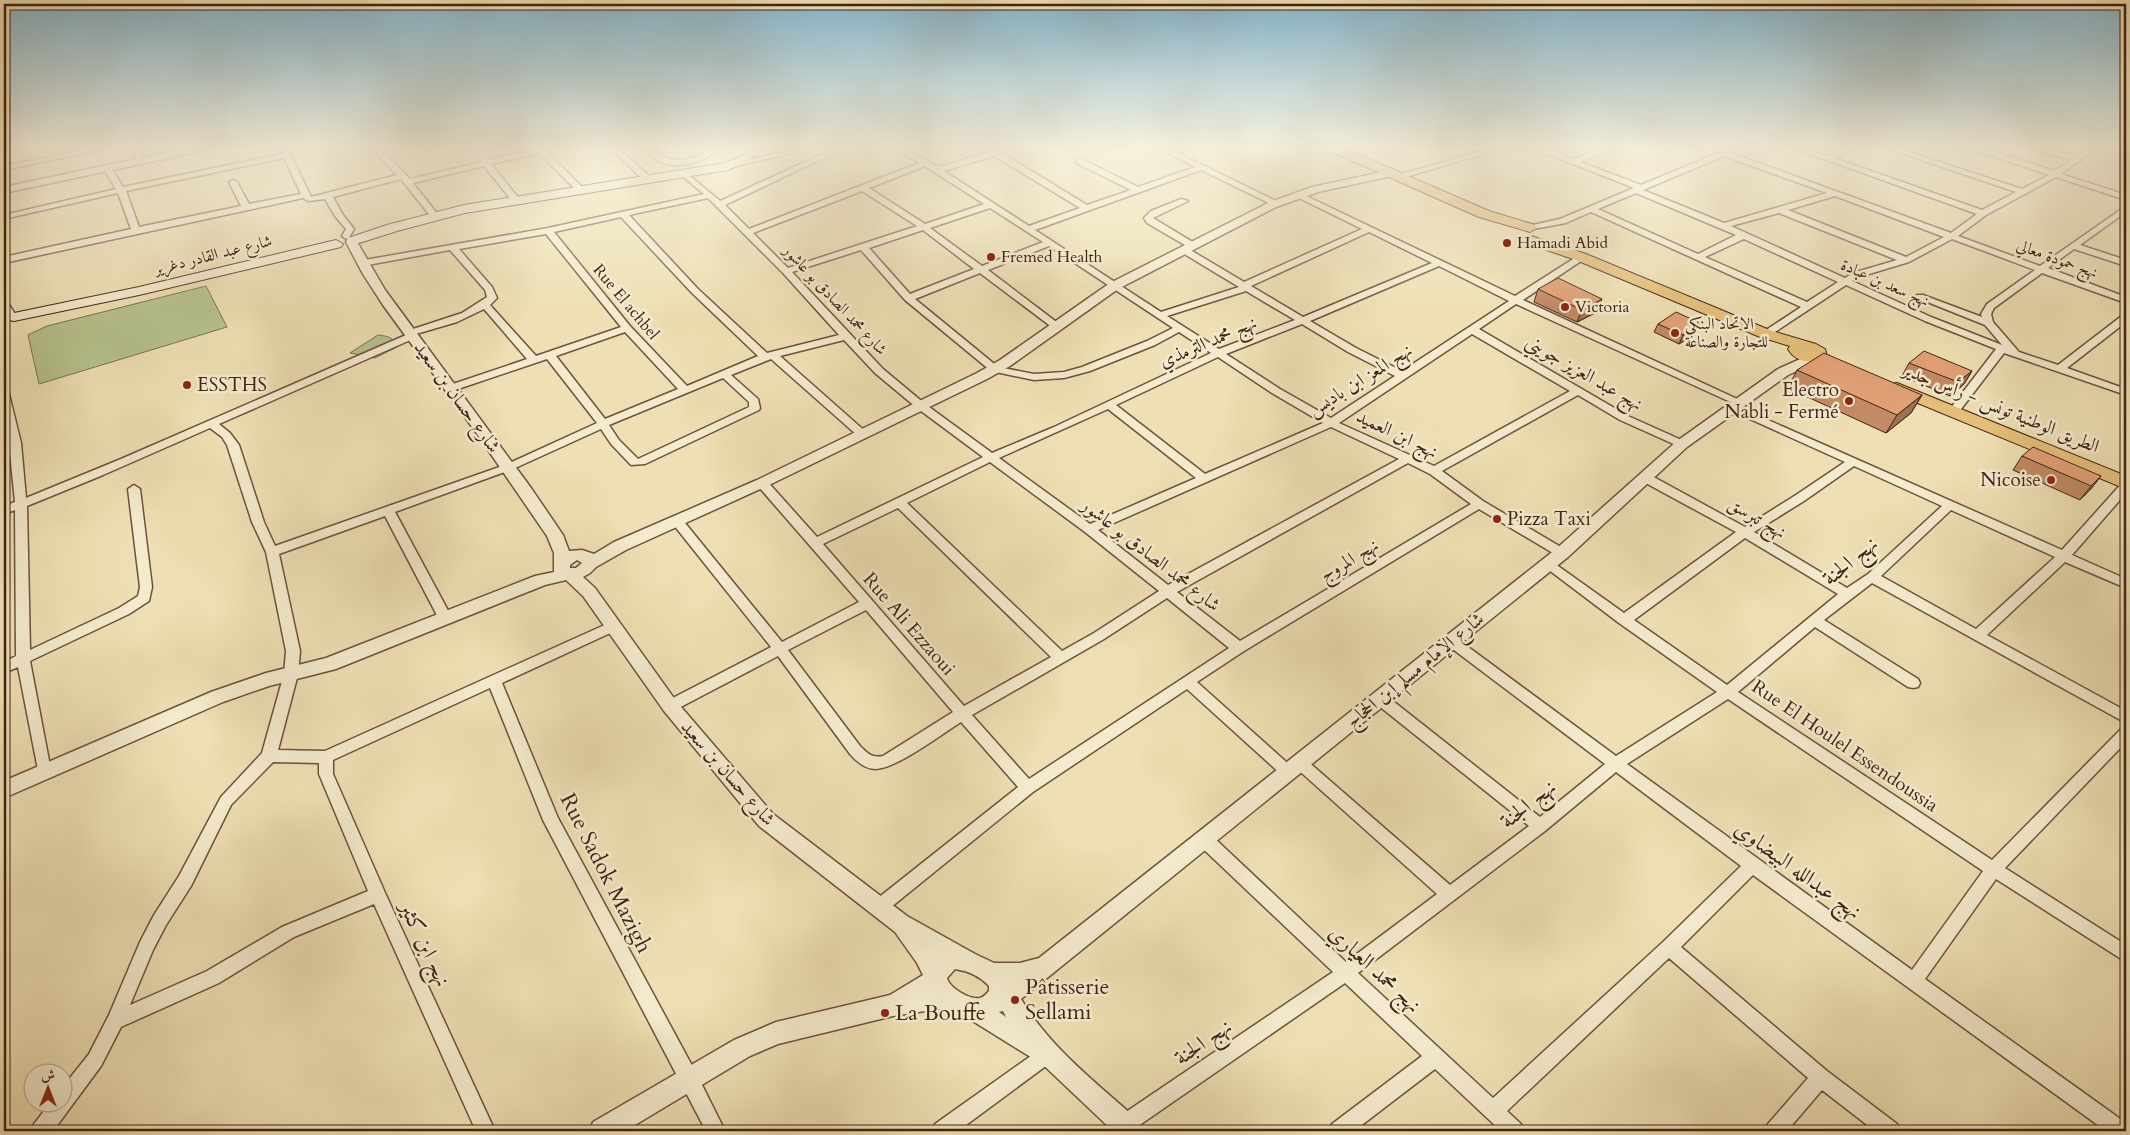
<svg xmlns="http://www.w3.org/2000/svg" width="2130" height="1135" viewBox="0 0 2130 1135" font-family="Cardo,Amiri,serif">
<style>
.green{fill:#b6c38f;stroke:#7b7352}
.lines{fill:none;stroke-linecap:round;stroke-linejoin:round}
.minor-casing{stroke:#6c523d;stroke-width:3}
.tertiary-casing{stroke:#6c523d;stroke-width:3}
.secondary-casing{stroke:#402315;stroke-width:2}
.primary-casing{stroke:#402315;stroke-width:2}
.minor{fill:#f4ebce;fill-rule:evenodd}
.tertiary{fill:#f4ebce;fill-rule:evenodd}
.secondary{fill:#f4ebce;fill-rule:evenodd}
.primary{fill:#e7c07a;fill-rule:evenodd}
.wall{fill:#c28a65;stroke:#402315}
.shaded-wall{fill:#9e7153;stroke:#402315}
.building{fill:#e2a176;stroke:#402315}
.poi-dot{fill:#8f2418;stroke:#f4ebce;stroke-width:2}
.labels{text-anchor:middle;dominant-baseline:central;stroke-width:5;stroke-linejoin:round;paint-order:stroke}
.far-poi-label{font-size:16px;fill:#402315;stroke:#f4ebce;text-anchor:start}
.far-street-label{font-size:16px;fill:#402315;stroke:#f4ebce}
.street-label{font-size:19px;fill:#402315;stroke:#f4ebce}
.poi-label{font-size:19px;fill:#402315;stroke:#f4ebce;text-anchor:start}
.near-street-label{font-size:22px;fill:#402315;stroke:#f4ebce}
.near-poi-label{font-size:22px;fill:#402315;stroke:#f4ebce;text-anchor:start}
</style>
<rect width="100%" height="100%" fill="#eee0b4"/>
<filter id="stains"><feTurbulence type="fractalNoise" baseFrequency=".004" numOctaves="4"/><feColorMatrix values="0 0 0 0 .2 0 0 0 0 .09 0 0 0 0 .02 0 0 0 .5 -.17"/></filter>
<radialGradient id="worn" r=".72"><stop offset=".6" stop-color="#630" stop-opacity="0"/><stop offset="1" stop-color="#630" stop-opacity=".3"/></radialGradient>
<path class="green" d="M206 286 227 327 39 384 28 335 47 326Z
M378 335C387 336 394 337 397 347L375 358 350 353Z"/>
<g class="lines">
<g class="minor-casing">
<path id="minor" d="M4 149H16L4 152Z
M89 149H103L4 170V166Z
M132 149H140L145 161 144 163H138Z
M279 149H287L291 155 311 197 397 175 373 149H381L410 179 481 162 470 149H478L488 160 537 149H549L546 151 585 190 578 192 539 153 491 164 520 200 516 202H513L484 166 413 183 439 216 435 219 432 218 401 179 333 197 343 215 354 229 349 238 346 239 342 236 346 229 335 216 325 199 308 201 303 198 4 263V257L131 229 118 193 4 219V215L116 189 103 168 104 166H110L123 187 282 154ZM284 158 301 194 249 204 237 182 233 180 229 182 241 206 139 227 126 191Z
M612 149H620L650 177V181H644Z
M645 149H653C669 162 680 163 699 155 706 151 710 148 718 149 705 162 678 170 661 162 655 159 649 154 645 149Z
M798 149H811L731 167 727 165Z
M833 149H843L725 205 749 229 919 163 896 149H905L939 167 989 152 985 149H1012L1002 153 1087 205 1131 190 1076 163V159H1082L1138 187 1195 167 1161 149H1170L1280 203 1273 205 1201 170 1035 230 1161 312 1239 287 1181 252V248H1187L1244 282 1362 229 1295 196 1294 194 1298 192 1515 296 1581 254 1584 255V259L1523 300 1746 403 1741 406 1737 405 1516 304 1479 329 1628 416 1686 442 1688 444 1686 446H1678L1620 420 1578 395 1442 471 1483 501 1566 550 1568 553 1566 556H1558L1479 509 1244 651 1197 682 1293 768 1295 772 1293 776 1288 778 1283 776 1187 689 1033 792 885 912 879 914 873 912 871 907 873 902 1018 787 961 722C942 734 897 768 876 769 865 769 857 762 850 754L778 656 675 710 670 711 665 710 663 706 665 702 771 647 673 524 671 521 673 518H681L782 642 859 602 758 486 756 483 758 480H766L817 537 983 457 917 408 875 373 844 340 780 356 866 432 867 434 866 436H858L771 359 731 375 758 399 760 408 759 410 645 464 631 465 611 444 601 429 513 469 395 512 452 618 450 621H440L385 516 279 554 300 651 298 674 278 750 325 751 609 623H619L621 626 619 629 502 683 558 818 696 1073 725 1131H706L543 820 490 688 333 760V774L386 895 495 1131H476L374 904 294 937 219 983 121 1027 101 1066 53 1131H32L34 1124 51 1102H62V1088L89 1054 109 1015 140 942 154 915 179 876 221 797 262 753 284 674 286 651 266 552 252 522 227 445 222 437 210 428 103 475 27 506 30 650 119 608 138 596 140 587 128 489 134 485 140 489 152 587 149 601 129 614 30 661 51 771 49 775 44 777 39 775 18 667 4 673V662L16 656 15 510 4 514V506L15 502 9 443 4 417V391L9 394 21 443 26 498 121 459 406 335 407 331 462 313 487 297 485 290 450 250 362 266 359 265V261L548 228 704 194 681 175 680 173 684 171 720 201ZM994 156 1080 208 1029 226 944 171ZM925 166 984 204 925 224 869 188ZM862 191 917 226 788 268 753 233ZM708 198 783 273 839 335 767 353 698 289 629 215ZM990 208 1043 242 982 266 930 228ZM621 217 692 293 758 356 687 386 630 326 554 232ZM923 230 974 269 910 294 869 248ZM1369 232 1432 263 1303 317 1251 286ZM546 234 621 327 536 356 490 305 497 298 492 287 459 249ZM1049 246 1173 328 1147 341 1082 367 1064 372 1034 374 998 367 915 299 980 273 1053 328H1059V324L988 270ZM861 250 905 300 991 371 1034 380 1064 378 1090 371 1155 345 1179 332 1211 353 1054 427 992 453 925 404 883 369 792 272ZM1439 266 1509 301 1402 371 1356 348 1310 321ZM1246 291 1295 320 1219 349 1167 316ZM484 309 527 359 447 386 446 388 447 390H455L547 359 597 423 505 465 275 546 264 522 239 445 230 433 219 424 415 338 416 334 457 322ZM1302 324 1348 352 1395 376 1331 418 1280 389 1226 354ZM625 332 678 389 605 419 556 356ZM1472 334 1570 391 1434 466 1339 423ZM1218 357 1272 393 1323 423 1205 474 1116 405ZM723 378 749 402V407L638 459 619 440 609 425ZM1108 409 1196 478 1090 524 999 458ZM1331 427 1399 459 1168 585 1098 530ZM990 462 1085 532 1159 591 1094 633 1062 651 907 503ZM1408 463 1430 474 1471 504 1240 641 1177 592ZM898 508 1051 657 964 706 823 544ZM1167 598 1229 648 1029 779 972 715 1104 639ZM866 610 953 712 883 756C872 758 868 754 860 746L788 650ZM273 762 319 763V774L368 891 282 927 207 971 130 1005 153 950 166 925 191 886 231 805Z
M1489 149H1501L1402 178 1395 176Z
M1535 149H1545L1573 159 1603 149H1613L1580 162 1641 185 1728 149H1734V152L1731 153 1951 233 1977 214 1796 149H1806L1827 156 1842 149H1852L1834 158 1982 210 2016 192 1889 149H1900L2022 189 2049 175 1977 151 1976 149H1987L2054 171 2071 160 2040 151 2039 149H2050L2076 156 2087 149H2096L2061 174 2126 195V200L2056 177 1986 215 1958 236 2040 266 2126 206V212L2080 245 2126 260V266L2074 249 2048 268 2126 297V303L2042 273 1994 308 1991 314 1993 322 2019 352 2058 365 2123 315 2126 314V322L2067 368 2126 389V395L2004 353 1958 413H1950L1949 411 1950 409 1996 349 1925 321 1846 285 1769 336H1763V332L1801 307 1591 212 1566 223 1528 230V226L1560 219 1634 188ZM1724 156 1827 193 1724 223 1643 190ZM1636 193 1736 235 1698 254 1598 209ZM1835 196 1944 237 1906 257 1788 210ZM1779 213 1897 260 1853 273 1845 278 1731 226ZM1744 239 1838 282 1807 302 1705 257ZM1952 239 2035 270 1987 304 1981 314 1982 317 1923 295H1917L1915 297 1985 325 2002 345 1931 317 1852 281 1859 277 1909 262Z
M2120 149H2126V151H2121Z
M1181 199 1188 201 1153 218 1196 244V248H1190L1147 223 1144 218 1151 211Z
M1734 405 2062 550 2122 483 2126 482V493L2072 555 2126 579V588L2065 562 1987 635 2126 711V723L1872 583 1824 620 1918 679 1920 683 1918 687 1913 688 1908 687 1815 627 1738 692 1992 860 2121 729 2126 727V742L2005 868 2126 945V962L1996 879 1925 979 2126 1123V1131H2106L1753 875 1681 947 1827 1071 1897 1124 1899 1131H1875L1822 1090 1787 1131H1766L1768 1124 1808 1078 1669 958 1507 1111 1521 1124 1523 1131H1501L1435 1069 1354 1131H1330L1332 1124 1422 1056 1345 983 1131 1131H1117L1115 1125 1117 1118 1333 972 1199 845 1197 840 1199 835 1205 833 1211 835 1346 962 1437 894 1295 767 1293 763 1295 759 1300 757 1305 759 1450 885 1529 826 1374 702 1372 698 1374 694 1379 693 1384 694 1540 817 1605 764 1446 644 1444 641 1446 638H1456L1616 756 1717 692 1619 623 1541 564 1547 560 1551 561 1624 613 1736 532 1642 481 1640 478 1642 475H1650L1745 527 1796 495 1845 462 1730 410 1729 408 1730 406ZM1854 466 1942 506 1868 574 1847 588 1754 532 1804 501ZM1951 510 2055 557 1976 629 1881 576ZM1745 538 1838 594 1727 685 1634 620ZM1728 699 1983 871 1912 970 1627 764ZM1616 772 1741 866 1663 942 1493 1098 1358 973 1545 831Z
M1048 1045 1054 1048 1057 1054 1054 1060 958 1131H933L935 1124 1042 1048Z"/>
</g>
<g class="tertiary-casing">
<path id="tertiary" d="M184 149H202L197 152 4 193V187Z
M1392 170 1396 171 1397 173 1396 175 1318 192 1276 207 1118 289 1010 366 987 379 767 486 626 550 596 567 590 573 583 577 595 588 676 701 773 814 907 916 975 954 994 963H1020L1039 958 1556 549 1677 441 1778 369 1809 355H1819L1821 358 1819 361 1788 375 1687 447 1568 557 1021 999C1050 1048 1098 1084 1140 1122L1143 1131H1113L1037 1059 1029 1056 963 1015 951 1010 938 1009 893 1016 778 1044 750 1056 625 1131H590L593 1122 734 1040 776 1022 890 995 923 975 917 963 895 932 759 826 664 711 583 596 566 580 545 585 336 669 269 686 223 702 4 798V781L211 692 266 673 326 658 535 576 554 572V553L547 536 475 431 383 305 363 274 346 242 348 240H356L385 290 531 488 563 535 569 551 582 550 594 554 614 542 757 480 977 373 1000 360 1110 283 1268 203 1312 187ZM577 560 582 563 576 568H570V565ZM955 969C968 971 980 976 989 986V991C986 994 984 997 980 998 970 1000 949 988 947 978ZM1003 1011 1006 1017 999 1012Z
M4 302 8 303 17 317 15 320H7L4 315Z"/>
</g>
<g class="secondary-casing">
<path id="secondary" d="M749 149H762L748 161 728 170 465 213 397 231 353 245 346 241 348 238 387 225 464 205 725 163 740 157Z
M336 240 343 244 341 247 139 295 14 321 9 320 7 317 9 314 14 313 139 287Z"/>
</g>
<g class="primary-casing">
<path id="primary" d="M1330 149H1346L1489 211 1535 225 1537 228 1530 232 1479 217 1332 152Z
M1531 236 1586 254 1772 331 1816 344 1825 349 1827 356 1825 359C1810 363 1796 363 1788 349L1790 346 1760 337 1576 260 1526 243 1524 240 1526 237Z
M1897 383 2126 476V489L1891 392 1889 388 1891 384Z"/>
</g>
<use href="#minor" class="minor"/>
<use href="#tertiary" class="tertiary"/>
<use href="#secondary" class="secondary"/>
<use href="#primary" class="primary"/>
</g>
<path class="wall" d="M1538 289 1597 312 1577 322 1534 302Z
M1700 323 1697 332 1679 344 1654 332 1658 324Z
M1909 363 1972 371 1964 384 1950 396 1902 376Z
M1797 370 1922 395 1911 413 1886 433 1788 388Z
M2022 456 2101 476 2090 490 2080 500 2013 470Z"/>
<path class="shaded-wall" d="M1602 299 1597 312 1577 322 1582 310Z
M1700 323 1697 332 1679 344 1683 335Z
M1972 371 1964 384 1950 396 1958 382Z
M1922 395 1911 413 1886 433 1897 415Z
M2101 476 2090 490 2080 500 2091 486Z"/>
<path class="building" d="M1558 278 1602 299 1582 310 1538 289Z
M1676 312 1700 323 1683 335 1658 324Z
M1924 351 1972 371 1958 382 1909 363Z
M1824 353 1922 395 1897 415 1797 370Z
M2033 447 2101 476 2091 486 2022 456Z"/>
<linearGradient id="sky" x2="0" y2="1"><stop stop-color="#88b8d0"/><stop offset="0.48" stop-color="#f7f1dd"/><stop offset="1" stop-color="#f7f1dd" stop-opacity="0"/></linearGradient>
<rect width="2130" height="308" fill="url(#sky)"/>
<g class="poi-dot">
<circle cx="1507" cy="243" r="5"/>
<circle cx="991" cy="257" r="5"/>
<circle cx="1565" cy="307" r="5"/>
<circle cx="1675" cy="333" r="5"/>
<circle cx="187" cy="385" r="5"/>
<circle cx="1849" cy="401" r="5"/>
<circle cx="2051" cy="480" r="5"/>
<circle cx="1497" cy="519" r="5"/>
<circle cx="1015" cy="1000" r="5"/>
<circle cx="885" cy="1013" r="5"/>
</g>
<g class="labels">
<g class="far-poi-label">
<text x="1517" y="243">Hamadi Abid</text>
<text x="1001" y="257">Fremed Health</text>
<text x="1575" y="307">Victoria</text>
<text x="1685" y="324">الاتحاد البنكي<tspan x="1685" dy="18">للتجارة والصناعة</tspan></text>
</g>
<g class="far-street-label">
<text transform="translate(213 255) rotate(-14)">شارع عبد القادر دغرير</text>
<text transform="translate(2057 259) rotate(20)">نهج حمودة معالي</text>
<text transform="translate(1885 283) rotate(24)">نهج سعد بن عبادة</text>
<text transform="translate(835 300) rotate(47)">شارع محمد الصادق بو عاشور</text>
<text transform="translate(626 302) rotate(50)">Rue El achbel</text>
</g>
<g class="street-label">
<text transform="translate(1208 342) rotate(-23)">نهج محمد الترمذي</text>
<text transform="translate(1584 373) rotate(30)">نهج عبد العزيز جويني</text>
<text transform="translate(1360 380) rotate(-32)">نهج المعز ابن باديس</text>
<text transform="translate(457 397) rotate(54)">شارع حسان بن سعيد</text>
<text transform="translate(2001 408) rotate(22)">الطريق الوطنية تونس - رأس جدير</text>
<text transform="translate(1397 434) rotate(26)">نهج ابن العميد</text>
<text transform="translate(1757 518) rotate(30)">نهج تبرسق</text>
<text transform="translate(1151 555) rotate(38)">شارع محمد الصادق بو عاشور</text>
<text transform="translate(1349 560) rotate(-31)">نهج المروج</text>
<text transform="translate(909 624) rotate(49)">Rue Ali Ezzaoui</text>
<text transform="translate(1415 670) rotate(-39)">شارع اﻹمام مسلم إبن الحجاج</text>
<text transform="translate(1845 746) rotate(34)">Rue El Houlel Essendoussia</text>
<text transform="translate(728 773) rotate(49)">شارع حسان بن سعيد</text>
</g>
<g class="poi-label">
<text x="197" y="385">ESSTHS</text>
<text x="1839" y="390" text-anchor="end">Electro<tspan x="1839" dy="22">Nabli - Fermé</tspan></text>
<text x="2041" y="480" text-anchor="end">Nicoise</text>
<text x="1507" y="519">Pizza Taxi</text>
</g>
<g class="near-street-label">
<text transform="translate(1850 561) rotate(-39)">نهج الجنة</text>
<text transform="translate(1528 804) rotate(-38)">نهج الجنة</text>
<text transform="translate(1798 870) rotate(36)">نهج عبدالله البيضاوي</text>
<text transform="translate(606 873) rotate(63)">Rue Sadok Mazigh</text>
<text transform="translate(425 944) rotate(65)">نهج ابن كثير</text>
<text transform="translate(1375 969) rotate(43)">نهج محمد العياري</text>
<text transform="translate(1203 1042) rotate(-34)">نهج الجنة</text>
</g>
<g class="near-poi-label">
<text x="1025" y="987">Pâtisserie<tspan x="1025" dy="25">Sellami</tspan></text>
<text x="895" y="1013">La Bouffe</text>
</g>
</g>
<rect width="2130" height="1135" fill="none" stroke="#eee0b4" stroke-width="20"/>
<rect x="5" y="5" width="2120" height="1125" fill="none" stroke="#402315" stroke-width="2.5"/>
<rect x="10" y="10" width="2110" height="1115" fill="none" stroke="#402315"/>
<g transform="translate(48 1088)"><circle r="24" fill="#f4ebce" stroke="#ac9b84"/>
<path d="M0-4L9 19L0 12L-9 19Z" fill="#8f2418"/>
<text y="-8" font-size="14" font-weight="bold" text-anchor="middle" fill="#402315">ش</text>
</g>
<rect width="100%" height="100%" filter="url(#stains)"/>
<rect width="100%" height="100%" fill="url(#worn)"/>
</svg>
